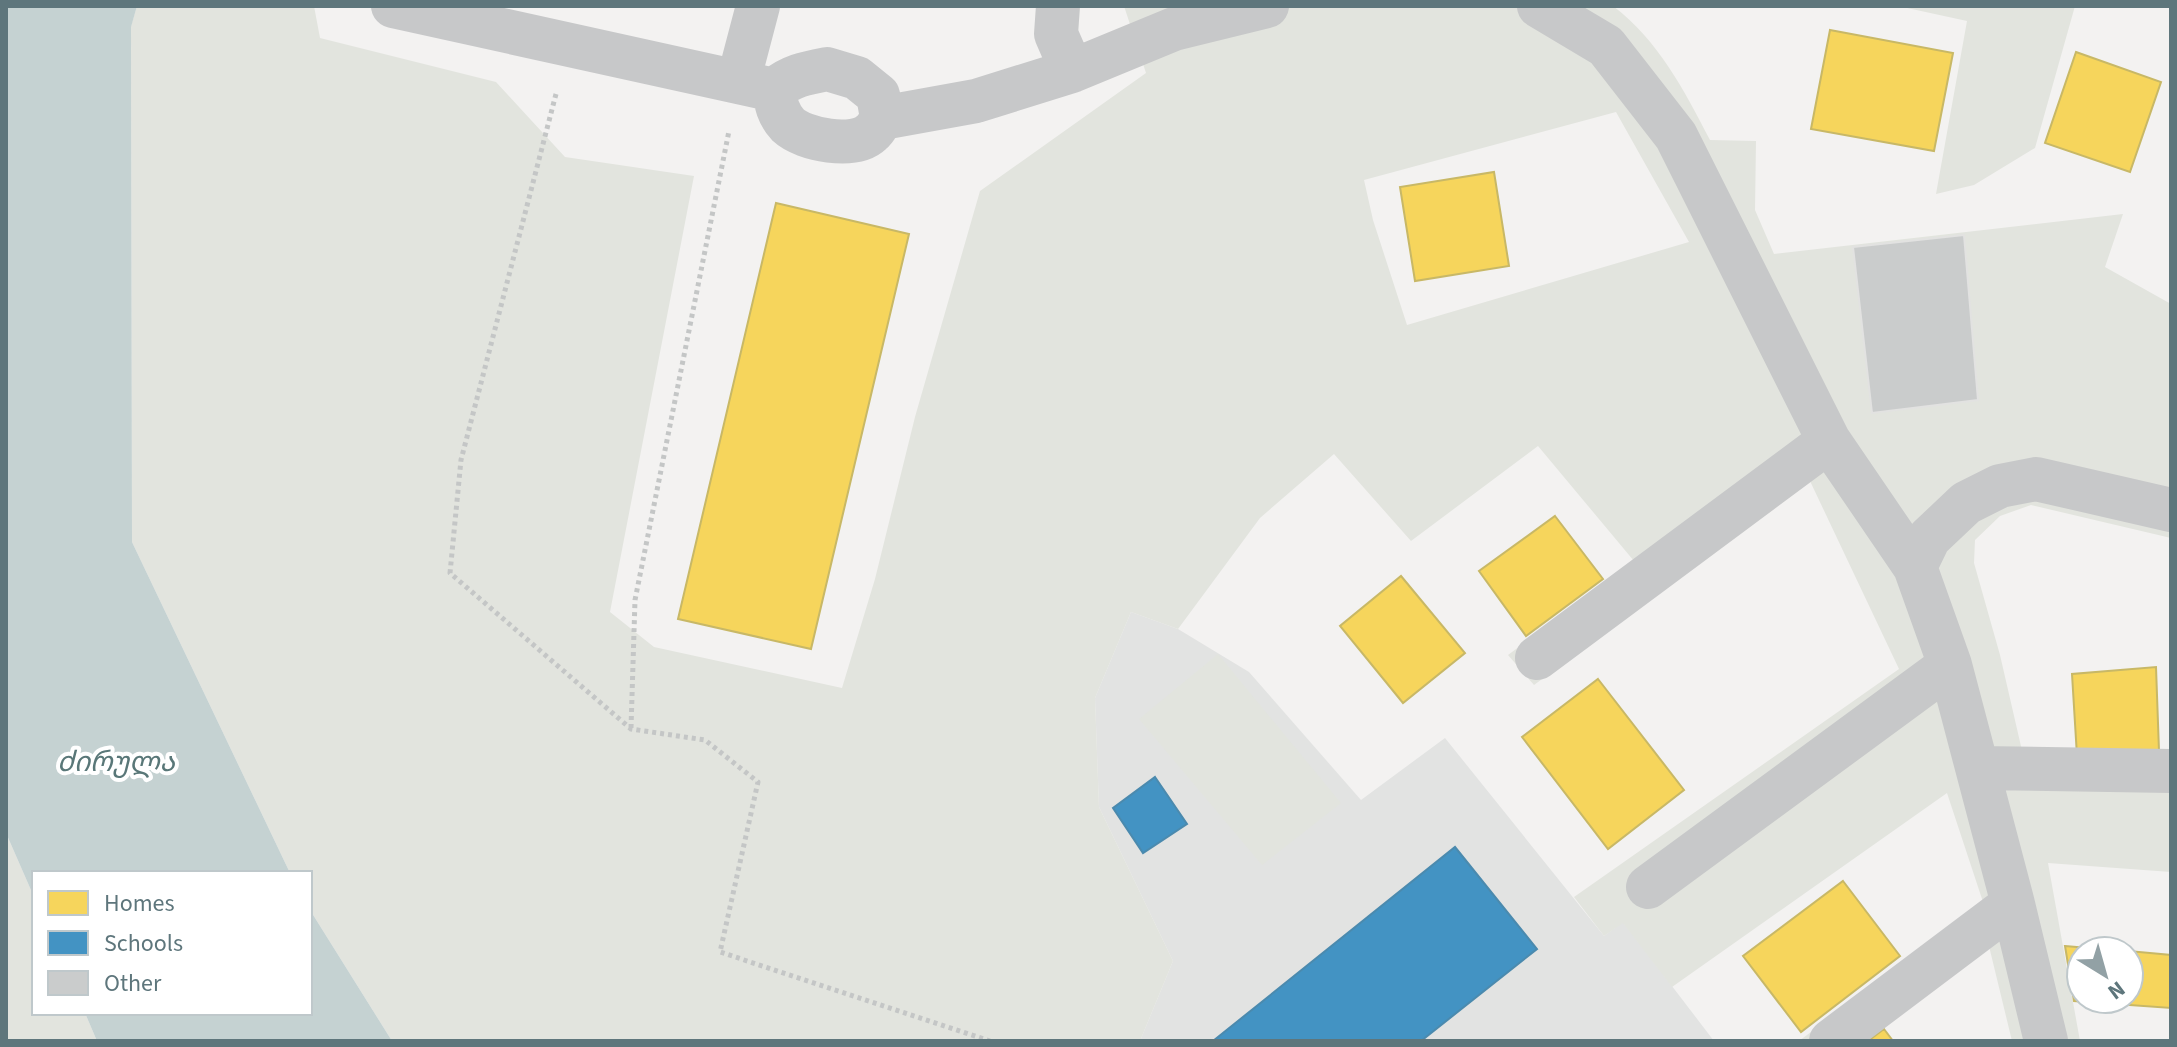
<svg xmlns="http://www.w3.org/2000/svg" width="2177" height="1047" viewBox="0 0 2177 1047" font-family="'Source Sans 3','Noto Sans Georgian',sans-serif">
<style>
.built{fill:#e2e3e2}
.green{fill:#e2e4de;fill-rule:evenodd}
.water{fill:#c5d2d2}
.homes{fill:#f6d55c;stroke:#c8b866;stroke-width:2}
.schools{fill:#4393c3;stroke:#4b8aae;stroke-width:2}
.building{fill:#cacccc;stroke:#e2e2e1;stroke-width:2}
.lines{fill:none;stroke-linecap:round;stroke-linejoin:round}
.path{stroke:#c4c6c6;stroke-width:5;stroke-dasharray:4 4;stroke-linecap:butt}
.minor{stroke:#c7c8c9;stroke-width:44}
.labels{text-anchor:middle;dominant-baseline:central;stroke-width:8;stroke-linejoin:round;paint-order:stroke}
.water-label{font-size:28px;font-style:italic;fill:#597778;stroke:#fff}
</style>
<rect width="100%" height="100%" fill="#f3f2f1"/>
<path class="built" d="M1131 612 1178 629 1249 672 1361 800 1445 738 1604 936 1623 922 1714 1041H1140L1173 961 1099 807 1095 698Z"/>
<path class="green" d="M137 6H314L320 38 496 82 565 157 694 176 610 612 654 647 842 688 875 579 915 417 980 191 1146 73 1124 6H1613C1658 40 1684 90 1710 140L1756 141 1755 210 1774 254 2123 214 2105 267 2171 304V538L2031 505 2000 516 1975 540 1974 563 2000 655 2023 755 2171 759V872L2048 863 2080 1041H2012L1988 942 1860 1041H1799L1983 902 1947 793 1672 987 1623 923 1604 936 1574 897 1899 669 1810 481 1534 685 1508 655 1634 561 1538 446 1411 541 1334 454 1260 518 1178 629 1131 612 1095 698 1099 807 1173 961 1140 1041H392L310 910V873H290L132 542 131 26ZM1616 112 1689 242 1407 325 1373 220 1364 180Z
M1898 6H2075L2035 148 1974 185 1936 194 1967 21Z
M1218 654 1341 803 1262 865 1139 719Z
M6 833 34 897V1013H85L97 1041H6Z"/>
<path class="water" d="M6 6H137L131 27 132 542 290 873H34V897L6 833Z
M310 910 392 1041H97L85 1013H310Z"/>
<path class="homes" d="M1830 30 1953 53 1934 151 1811 129Z
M2076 52 2161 82 2130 172 2045 143Z
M1494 172 1509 266 1415 281 1400 187Z
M776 203 909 234 811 649 678 619Z
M1555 516 1603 579 1526 636 1479 571Z
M1401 576 1465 653 1403 703 1340 626Z
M2156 667 2159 751 2077 756 2072 674Z
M1598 679 1684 790 1608 849 1522 737Z
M1843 881 1900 956 1801 1032 1743 956Z
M2065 946 2123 951H2081V999H2129V951L2171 955V1008L2074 1001Z
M1884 1029 1893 1041H1868Z"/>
<path class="schools" d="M1155 777 1187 824 1143 853 1113 808Z
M1455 847 1537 949 1421 1041H1213Z"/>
<path class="building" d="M1964 235 1978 400 1872 413 1853 247Z"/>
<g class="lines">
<path class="path" d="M556 94 461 460 450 573 631 729 705 740 758 782 720 952 990 1041
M631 728 635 600 729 131"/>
<path class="minor" d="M393 6 774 90
M1058 6 1056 34 1072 71
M1539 6 1606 46 1676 136 1829 441 1915 567 1950 665 2013 904 2046 1041
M827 69 857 78 878 95 882 118C879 123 875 130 871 133 854 149 804 140 788 125 778 114 776 104 774 90 790 76 806 73 827 69Z
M738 82 758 6
M882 118 976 101 1072 71 1174 29 1267 6
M1915 567 1929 538 1966 503 2000 486 2036 479 2171 510
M1537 658 1829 441
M1978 768 2171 771
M1648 887 1950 665
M1831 1041 2013 904"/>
</g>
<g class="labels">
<g class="water-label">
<text x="116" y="762">ძირულა</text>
</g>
</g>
<rect width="2177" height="1047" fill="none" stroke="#5e767c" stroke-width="16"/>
<rect x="32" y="871" width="280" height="144" fill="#ffffff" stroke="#bfc8cb" stroke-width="2"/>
<rect x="48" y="891" width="40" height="24" fill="#f6d55c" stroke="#bfc8cb" stroke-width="2"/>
<text x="104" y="911" font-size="24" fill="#5e767c">Homes</text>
<rect x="48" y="931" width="40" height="24" fill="#4393c3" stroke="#bfc8cb" stroke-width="2"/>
<text x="104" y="951" font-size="24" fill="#5e767c">Schools</text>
<rect x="48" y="971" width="40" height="24" fill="#cacccc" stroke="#bfc8cb" stroke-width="2"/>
<text x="104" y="991" font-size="24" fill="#5e767c">Other</text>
<g transform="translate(2105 975) rotate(143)"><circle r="38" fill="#ffffff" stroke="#bfc8cb" stroke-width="2"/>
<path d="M0-6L14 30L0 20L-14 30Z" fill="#92a1a5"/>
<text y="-12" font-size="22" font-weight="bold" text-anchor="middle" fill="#5e767c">N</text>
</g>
</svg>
